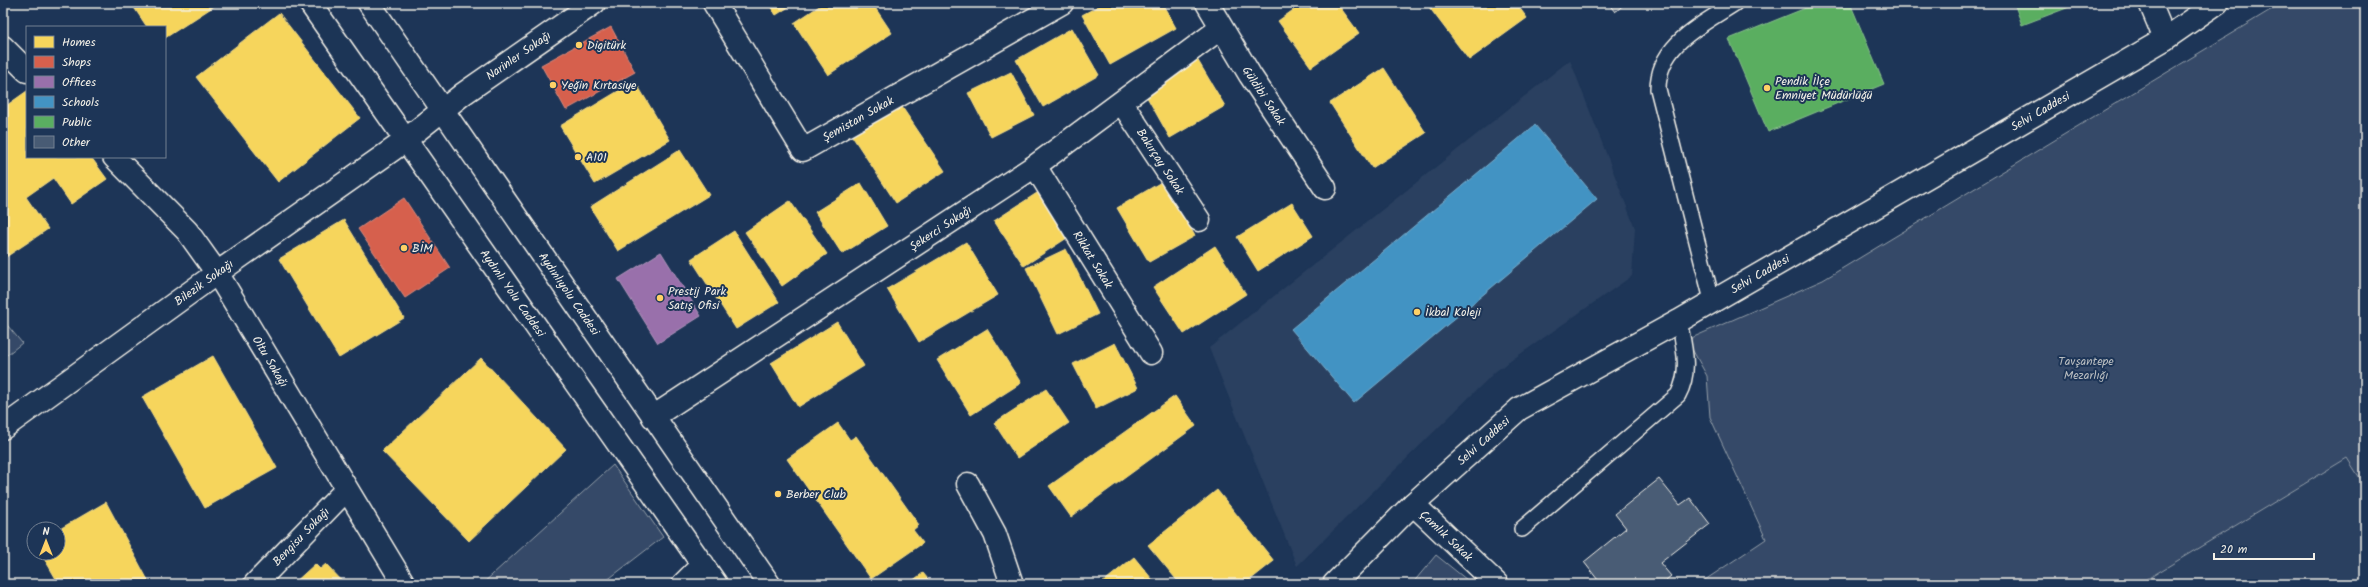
<svg xmlns="http://www.w3.org/2000/svg" width="2368" height="587" viewBox="0 0 2368 587" font-family="Kalam,sans-serif">
<style>
.built{fill:#2a4060}
.green{fill:#354a67;stroke:#949ea8}
.homes{fill:#f6d55c;stroke:#f5dd86}
.shops{fill:#d6604d;stroke:#df8c7c}
.offices{fill:#9970ab;stroke:#b497bd}
.schools{fill:#4393c3;stroke:#78afce}
.public{fill:#5aae61;stroke:#88c28a}
.building{fill:#485b74;stroke:#f4f1e8}
.lines{fill:none;stroke-linecap:round;stroke-linejoin:round}
.service-casing{stroke:#f4f1e8;stroke-width:18}
.minor-casing{stroke:#f4f1e8;stroke-width:25}
.primary-casing{stroke:#f4f1e8;stroke-width:25}
.service{stroke:#1d3557;stroke-width:15}
.minor{stroke:#1d3557;stroke-width:22}
.primary{stroke:#1d3557;stroke-width:22}
.poi-dot{fill:#ffd166;stroke:#1d3557;stroke-width:1.5}
.labels{text-anchor:middle;dominant-baseline:central;stroke-width:4;stroke-linejoin:round;paint-order:stroke}
.poi-label{font-size:12px;fill:#f4f1e8;stroke:#1d3557;text-anchor:start}
.street-label{font-size:12px;fill:#f4f1e8;stroke:#1d3557}
.park-label{font-size:12px;fill:#bbbfc1;stroke:#1d3557}
</style>
<rect width="100%" height="100%" fill="#1d3557"/>
<filter id="ink" filterUnits="userSpaceOnUse"><feTurbulence type="fractalNoise" baseFrequency=".025" numOctaves="2"/><feDisplacementMap in="SourceGraphic" scale="8" xChannelSelector="R" yChannelSelector="G"/><feConvolveMatrix kernelMatrix="1 2 1 2 8 2 1 2 1" color-interpolation-filters="sRGB"/></filter>
<g filter="url(#ink)">
<path class="built" d="M1570 60 1635 228 1632 276 1496 371 1297 566 1209 348Z
M2347 458 2365 486V584H2139Z"/>
<path class="green" d="M2282 3H2365V486L2347 458 2139 584H1699L1766 539 1710 417 1707 376 1687 340 1823 280Z
M3 320 22 343 3 358Z
M613 465 663 537 606 581 607 584H482Z
M1436 555 1472 584H1412Z"/>
<path class="homes" d="M131 3H219L165 38V27H147Z
M768 3H795L776 15Z
M824 3H872L892 33 828 75 794 23Z
M1104 3H1162L1176 28 1110 65 1082 15Z
M1303 3H1337L1359 33 1311 67 1278 21Z
M1426 3H1516L1527 18 1469 60Z
M279 13 360 118 278 182 196 77Z
M1072 28 1099 75 1043 107 1016 60Z
M1197 59 1225 106 1170 138 1143 90Z
M1384 68 1426 133 1372 168 1330 103Z
M1011 72 1034 115 991 137 968 93Z
M635 81 670 140 595 184 560 126Z
M27 91V157H91L107 179 71 204 53 178 26 197 48 229 6 257 3 254V108Z
M900 104 945 171 896 203 852 136Z
M680 150 709 195 618 251 590 207Z
M1163 181 1195 236 1149 262 1117 208Z
M861 183 887 226 842 254 815 212Z
M1037 193 1067 238 1024 266 994 221Z
M790 201 827 254 782 286 745 232Z
M1292 203 1313 236 1258 271 1237 237Z
M344 220 404 318 339 358 279 259Z
M734 231 779 302 736 329 691 259Z
M966 242 998 295 919 342 887 289Z
M1215 246 1246 294 1184 334 1153 287Z
M1066 249 1098 314 1058 334 1026 268Z
M837 322 864 366 798 407 771 363Z
M987 329 1021 383 971 415 937 360Z
M1115 343 1138 388 1096 409 1073 364Z
M213 356 277 468 205 508 142 397Z
M481 358 566 449 469 541 382 451Z
M1046 389 1069 423 1017 458 994 423Z
M1175 396 1196 426 1071 517 1049 486Z
M838 423 850 440 856 436 919 525 913 530 923 543 871 579 787 459Z
M1217 490 1274 561 1245 584H1180L1148 545Z
M106 502 150 584H59L41 553H58V530Z
M1134 557 1156 584H1101Z
M315 564 320 569 326 564 345 584H293Z
M923 573 932 584H908Z"/>
<path class="shops" d="M611 27 635 72 566 110 541 65Z
M404 198 450 268 405 298 358 229Z"/>
<path class="offices" d="M661 252 701 316 658 343 618 279Z"/>
<path class="schools" d="M1535 125 1597 199 1354 403 1291 329Z"/>
<path class="public" d="M1818 3H1850L1884 84 1768 132 1729 39Z
M2014 3H2080L2022 25Z"/>
<path class="building" d="M1608 3H1626L1615 12Z
M1659 479 1680 505 1690 498 1710 524 1660 563 1671 576 1661 584H1601L1584 562 1626 528 1615 514Z"/>
<g class="lines">
<g class="service-casing">
<path id="service" d="M1712 300 1658 89C1658 44 1702 25 1735 3
M1522 529 1678 395C1691 371 1684 347 1679 321"/>
</g>
<g class="minor-casing">
<g id="minor">
<path id="s1" d="M714 3 803 150 1062 3"/>
<path id="s2" d="M1207 3 1250 75 1325 188"/>
<path d="M2150 3 2165 39"/>
<path d="M3 47 27 71"/>
<path id="s3" d="M1122 103 1199 220"/>
<path id="s4" d="M114 157 187 231 217 273 404 584"/>
<path id="s5" d="M1035 166 1151 353"/>
<path id="s6" d="M653 417 1035 166 1221 28"/>
<path id="s7" d="M3 428 217 273 395 148 463 94 594 3"/>
<path d="M968 484 995 534 1012 584"/>
<path id="s8" d="M1413 504 1497 584"/>
<path id="s9" d="M255 584 346 490"/>
<path d="M683 584 703 564"/>
<path id="s10" d="M1334 584 1413 504 1519 409 1679 321 2165 39 2217 3"/>
</g>
</g>
<g class="primary-casing">
<g id="primary">
<path id="s11" d="M310 3 716 584"/>
<path id="s12" d="M369 3 769 584"/>
</g>
</g>
<use href="#service" class="service"/>
<use href="#minor" class="minor"/>
<use href="#primary" class="primary"/>
</g>
</g>
<g class="poi-dot">
<circle cx="579" cy="45" r="4"/>
<circle cx="553" cy="85" r="4"/>
<circle cx="1767" cy="88" r="4"/>
<circle cx="578" cy="157" r="4"/>
<circle cx="404" cy="248" r="4"/>
<circle cx="660" cy="298" r="4"/>
<circle cx="1417" cy="312" r="4"/>
<circle cx="778" cy="494" r="4"/>
</g>
<g class="labels">
<g class="poi-label">
<text x="587" y="45">Digitürk</text>
<text x="1775" y="81">Pendik İlçe<tspan x="1775" dy="14">Emniyet Müdürlüğü</tspan></text>
<text x="561" y="85">Yeğin Kırtasiye</text>
<text x="586" y="157">A101</text>
<text x="412" y="248">BİM</text>
<text x="668" y="291">Prestij Park<tspan x="668" dy="14">Satış Ofisi</tspan></text>
<text x="1425" y="312">İkbal Koleji</text>
<text x="786" y="494">Berber Club</text>
</g>
<g class="street-label">
<text stroke="none"><textPath href="#s7" startOffset="636">Narinler Sokağı</textPath></text>
<text stroke="none"><textPath href="#s2" startOffset="109">Güldibi Sokak</textPath></text>
<text stroke="none"><textPath href="#s10" startOffset="855">Selvi Caddesi</textPath></text>
<text stroke="none"><textPath href="#s1" startOffset="235">Şemistan Sokak</textPath></text>
<text stroke="none"><textPath href="#s3" startOffset="70">Bakırçay Sokak</textPath></text>
<text stroke="none"><textPath href="#s6" startOffset="344">Şekerci Sokağı</textPath></text>
<text stroke="none"><textPath href="#s5" startOffset="110">Rikkat Sokak</textPath></text>
<text stroke="none"><textPath href="#s10" startOffset="531">Selvi Caddesi</textPath></text>
<text stroke="none"><textPath href="#s7" startOffset="248">Bilezik Sokağı</textPath></text>
<text stroke="none"><textPath href="#s11" startOffset="354">Aydınlı Yolu Caddesi</textPath></text>
<text stroke="none"><textPath href="#s12" startOffset="353">Aydınlıyolu Caddesi</textPath></text>
<text stroke="none"><textPath href="#s4" startOffset="259">Oltu Sokağı</textPath></text>
<text stroke="none"><textPath href="#s10" startOffset="207">Selvi Caddesi</textPath></text>
<text stroke="none"><textPath href="#s8" startOffset="46">Çamlık Sokak</textPath></text>
<text stroke="none"><textPath href="#s9" startOffset="66">Bengisu Sokağı</textPath></text>
</g>
<g class="park-label">
<text x="2086" y="361">Tavşantepe<tspan x="2086" dy="14">Mezarlığı</tspan></text>
</g>
</g>
<rect width="2368" height="587" fill="none" stroke="#1d3557" stroke-width="16"/>
<rect x="8" y="8" width="2352" height="571" fill="none" stroke="#f4f1e8" stroke-width="1.5" filter="url(#ink)"/>
<rect x="26" y="26" width="140" height="132" fill="#1d3557" stroke="#738091"/>
<rect x="34" y="36" width="20" height="12" fill="#f6d55c" stroke="#738091"/>
<text x="62" y="46" font-size="12" fill="#f4f1e8">Homes</text>
<rect x="34" y="56" width="20" height="12" fill="#d6604d" stroke="#738091"/>
<text x="62" y="66" font-size="12" fill="#f4f1e8">Shops</text>
<rect x="34" y="76" width="20" height="12" fill="#9970ab" stroke="#738091"/>
<text x="62" y="86" font-size="12" fill="#f4f1e8">Offices</text>
<rect x="34" y="96" width="20" height="12" fill="#4393c3" stroke="#738091"/>
<text x="62" y="106" font-size="12" fill="#f4f1e8">Schools</text>
<rect x="34" y="116" width="20" height="12" fill="#5aae61" stroke="#738091"/>
<text x="62" y="126" font-size="12" fill="#f4f1e8">Public</text>
<rect x="34" y="136" width="20" height="12" fill="#485b74" stroke="#738091"/>
<text x="62" y="146" font-size="12" fill="#f4f1e8">Other</text>
<g transform="translate(46 541)"><circle r="19" fill="#1d3557" stroke="#738091"/>
<path d="M0-3L7 15L0 10L-7 15Z" fill="#ffd166"/>
<text y="-6" font-size="11" font-weight="bold" text-anchor="middle" fill="#f4f1e8">N</text>
</g>
<path d="M2214 553v6h100v-6" fill="none" stroke="#f4f1e8" stroke-width="2"/>
<text x="2220" y="553" font-size="12" fill="#f4f1e8" stroke="#1d3557" stroke-width="3" paint-order="stroke">20 m</text>
</svg>
